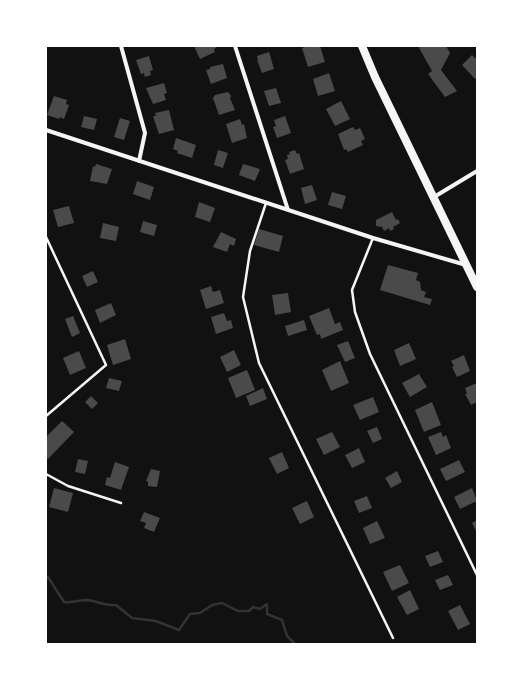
<svg xmlns="http://www.w3.org/2000/svg" width="523" height="690" viewBox="0 0 523 690" font-family="Manrope,sans-serif">
<style>
.lines{fill:none;stroke-linecap:round;stroke-linejoin:round}
.stream{stroke:#333;stroke-width:2.5}
.building{fill:#4a4a4a}
.service{stroke:#f5f5f5;stroke-width:2.5}
.minor{stroke:#f5f5f5;stroke-width:4}
.secondary{stroke:#f5f5f5;stroke-width:8}
</style>
<rect width="100%" height="100%" fill="#111"/>
<g class="lines">
<path class="stream" d="M46 578 48 577 64 602C74 603 79 600 87 600 97 601 105 606 116 605L132 618 156 621 179 630 190 614 200 613 212 605 222 603 238 611H249L253 607 260 609 267 604V614L282 620 287 636 295 644"/>
</g>
<path class="building" d="M194 46H216V48L214 49 215 52 200 59Z
M308 46H320L325 62 308 67 302 48Z
M418 46H446L450 53 441 70 457 91 445 97 428 74 432 71Z
M269 52 274 69 262 73 257 60H258L257 56Z
M472 55 477 60V77L475 79 462 65Z
M149 56 153 70 150 71 151 75 145 77 144 73 141 74 136 60Z
M223 64 227 78 211 84 206 70 210 69V67Z
M329 73 335 91 318 96 313 79Z
M164 83 167 93 164 94 166 100 153 104 146 88Z
M276 88 281 103 269 106 264 91Z
M228 92 231 96 230 98 235 110 219 115 213 98 215 95Z
M54 96 67 100 66 104 69 105 64 119 60 117 59 119 47 115Z
M341 101 350 119 335 126 326 109Z
M169 110 174 130 159 134 153 116H156L155 113Z
M84 116 97 119 94 130 81 127Z
M285 116 291 133 277 138 273 127 276 126 274 120Z
M120 118 130 121 124 140 114 137Z
M240 119 242 125 244 124 247 138 232 143 226 124Z
M353 127 355 130 360 128 365 139 361 141 363 145 348 152 346 149 344 150 338 134Z
M176 138 196 145 192 158 177 153 178 151 173 149Z
M218 150 228 153 223 168 214 165Z
M295 150 297 154 299 153 304 169 290 174 285 160 288 159 287 155 290 154 289 152Z
M96 164 112 169 107 184 90 181 93 166 95 167Z
M243 164 260 169 255 181 239 175Z
M137 181 154 187 150 200 133 194Z
M312 185 317 200 305 204 301 188Z
M332 192 346 196 342 209 328 205Z
M199 202 215 208 210 222 195 217Z
M69 206 74 223 58 227 53 210Z
M392 212 396 220 398 219 400 223 393 227 394 229 390 231 389 228 384 231 382 227 376 226V220Z
M143 221 157 225 154 236 140 232Z
M103 223 119 227 116 241 100 238Z
M259 229 283 236 279 252 254 245Z
M221 232 236 239 234 246 230 244 227 252 213 247Z
M388 265 418 273 416 280 420 282 421 290 426 292 424 297 432 299 430 305 380 290Z
M93 271 98 282 87 287 82 276Z
M211 286 213 292 220 290 224 303 206 309 200 290Z
M288 293 291 312 275 315 272 295Z
M111 303 116 315 100 323 95 310Z
M329 308 335 324 340 322 343 330 321 339 320 334 317 335 309 316Z
M224 313 227 321 231 320 233 328 216 334 211 317Z
M73 316 80 333 72 337 65 319Z
M304 320 307 330 288 336 285 326Z
M125 339 131 359 113 365 107 345Z
M348 341 355 358 345 362 337 345Z
M409 343 416 359 400 366 394 350Z
M234 350 241 365 227 372 220 357Z
M79 351 86 368 70 375 63 358Z
M464 355 470 371 457 377 452 367 454 366 451 361Z
M340 361 349 383 331 391 322 370Z
M247 370 255 390 236 398 228 378Z
M419 374 427 387 410 397 402 383Z
M109 378 122 381 119 391 106 388Z
M477 383V402L471 405 465 394H467L465 388Z
M263 388 267 399 250 406 246 396Z
M91 396 98 403 92 409 85 402Z
M373 397 379 412 360 420 353 405Z
M432 402 441 425 424 432 415 410Z
M62 421 74 432 48 459 46 457V437Z
M377 427 382 439 373 443 367 431Z
M332 432 340 447 324 455 316 439Z
M441 432 443 437 446 435 451 448 436 455 428 437Z
M359 448 365 462 352 468 345 455Z
M282 452 289 468 277 474 269 458Z
M78 459 88 461 85 474 75 472Z
M459 460 465 472 446 481 440 469Z
M115 462 129 467 121 490 105 485 107 477 110 478Z
M151 469 160 471 157 487 148 486V482L146 481Z
M397 471 402 482 391 488 385 478Z
M54 488 73 493 68 512 49 507Z
M472 488 477 501 460 509 454 497Z
M367 496 372 508 359 513 354 501Z
M307 501 314 517 300 524 292 508Z
M144 512 160 518 154 532 144 528 146 523 140 521Z
M477 520V533L472 523Z
M377 521 385 538 370 544 363 528Z
M438 551 443 562 430 567 425 556Z
M400 565 409 583 392 591 383 572Z
M448 575 453 585 440 590 435 580Z
M410 590 419 609 407 615 397 597Z
M460 605 470 624 458 630 448 611Z"/>
<g class="lines">
<path class="service" d="M266 203 250 251 243 297 259 363 393 638
M46 237 106 365 46 416
M373 238 352 290 355 312 370 354 477 575
M46 474 68 486 121 503"/>
<path class="minor" d="M121 46 145 133 139 161
M235 46 288 210
M46 130 373 238 466 265
M434 197 477 171"/>
<path class="secondary" d="M362 46 375 77 477 287"/>
</g>
<rect width="523" height="690" fill="none" stroke="#ffffff" stroke-width="94"/>
</svg>
